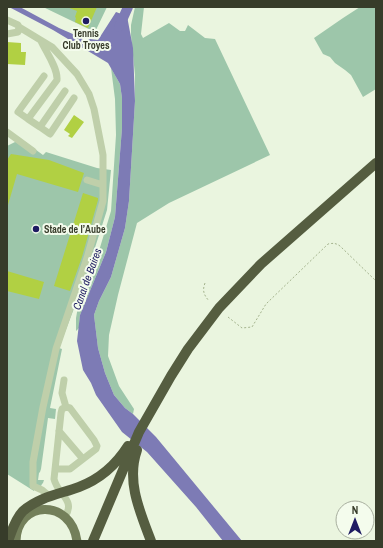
<svg xmlns="http://www.w3.org/2000/svg" width="383" height="548" viewBox="0 0 383 548" font-family="'Archivo Narrow',sans-serif">
<style>
.green{fill:#9dc6aa}
.water{fill:#7d7bb5}
.lines{fill:none;stroke-linecap:round;stroke-linejoin:round}
.river{stroke:#7d7bb5;stroke-width:10}
.building{fill:#b1d043}
.path{stroke:#a4b38d;stroke-width:1;stroke-dasharray:2 2;stroke-linecap:butt}
.minor{stroke:#bfcfaa;stroke-width:7}
.major{stroke:#737f5a;stroke-width:9}
.highway{stroke:#555d40;stroke-width:10}
.poi-dot{fill:#1e1b62;stroke:#f4fced;stroke-width:1.5}
.labels{text-anchor:middle;dominant-baseline:central;stroke-width:4;stroke-linejoin:round;paint-order:stroke}
.poi-label{font-size:10px;font-weight:bold;fill:#373c2a;stroke:#f4fced}
.water-label{font-size:11px;font-style:italic;fill:#1e1b62;stroke:#f4fced}
</style>
<rect width="100%" height="100%" fill="#eaf5df"/>
<path class="green" d="M43 7H107L95 32Z
M135 7H144L141 34 143 38 169 23 180 31H185L188 25 205 38 215 39 270 155 169 203 137 223 118 295 109 335 108 356 119 386 134 409 133 414 125 408 114 395 105 373 98 348 94 315 99 301 111 277 125 228 129 201 135 101V75L131 35V25Z
M360 7H376V89L363 97 351 75 345 70 335 63 330 57 323 54 314 38 343 18Z
M111 68 120 84 122 98V128L115 217 106 252 80 315 79 328 76 331V318L79 301 89 284 111 211 116 135 115 99Z
M17 136 43 155 46 152 97 168 111 170 107 210 84 282 59 348 62 349 50 408 56 409 55 419 48 418 41 469 40 472 39 473 38 480H44L43 483 42 484 41 486 34 485V491L7 474V146L15 142Z"/>
<path class="water" d="M9 7H20L59 28 82 38 98 40 116 12 127 16 133 48 135 101 129 201 125 228 111 277 99 301 94 315 98 348 105 373 114 395 125 408 133 414 156 437 242 541H223L196 507 147 452 122 432 96 395 91 383 83 370 77 341 80 315 106 252 115 217 122 128V98L120 84 108 63 53 30Z"/>
<g class="lines">
<path class="river" d="M119 27 128 7"/>
</g>
<path class="building" d="M67 7H97L88 28 75 22 76 18 75 17 77 11Z
M7 42 21 43V52H26L25 65 7 64Z
M74 115 84 122 72 138 68 136 70 134 64 130Z
M11 154 49 160 84 173 78 192 17 174 8 205 7 204V160Z
M83 193 98 198V200L82 257 70 291 54 286Z
M7 271 44 282 39 299 7 291Z"/>
<g class="lines">
<path class="path" d="M205 283C202 291 204 295 209 301
M228 317 242 328 252 327 266 304 328 244C333 243 336 243 340 246L376 281"/>
<path class="minor" d="M7 20 18 25 19 27 18 32 7 34
M19 27 52 47 77 74 89 94 94 109 103 155V185L87 180
M41 41C46 52 58 68 57 80L28 119 18 112 44 76
M28 119 40 127 65 91
M40 127 50 134 74 98
M7 132 33 151
M64 380 62 393 66 407
M59 431 83 459
M55 469H70L96 449 97 446 94 440 70 408 66 407 62 409 61 413 54 479C58 496 76 499 65 517
M49 496 42 490 33 486V462L43 407 56 349 87 258 103 201V185"/>
<path class="major" d="M16 541C17 500 71 498 77 541"/>
<path class="highway" d="M137 450C126 481 140 512 151 541
M8 541C12 531 15 519 23 511 39 497 60 494 79 487 100 479 116 465 128 446
M93 541 139 432 171 376 188 349 219 308 261 264 376 163"/>
</g>
<g class="poi-dot">
<circle cx="86" cy="21" r="4"/>
<circle cx="36" cy="229" r="4"/>
</g>
<g class="labels">
<g class="poi-label">
<text x="86" y="33">Tennis<tspan x="86" dy="12">Club Troyes</tspan></text>
<text x="44" y="229" text-anchor="start">Stade de l’Aube</text>
</g>
<g class="water-label">
<text transform="translate(87 279) rotate(-70)">Canal de Baires</text>
</g>
</g>
<rect width="383" height="548" fill="none" stroke="#373c2a" stroke-width="16"/>
<g transform="translate(355 520)"><circle r="19" fill="#f4fced" stroke="#a8af9f"/>
<path d="M0-3L7 15L0 10L-7 15Z" fill="#1e1b62"/>
<text y="-6" font-size="11" font-weight="bold" text-anchor="middle" fill="#373c2a">N</text>
</g>
</svg>
